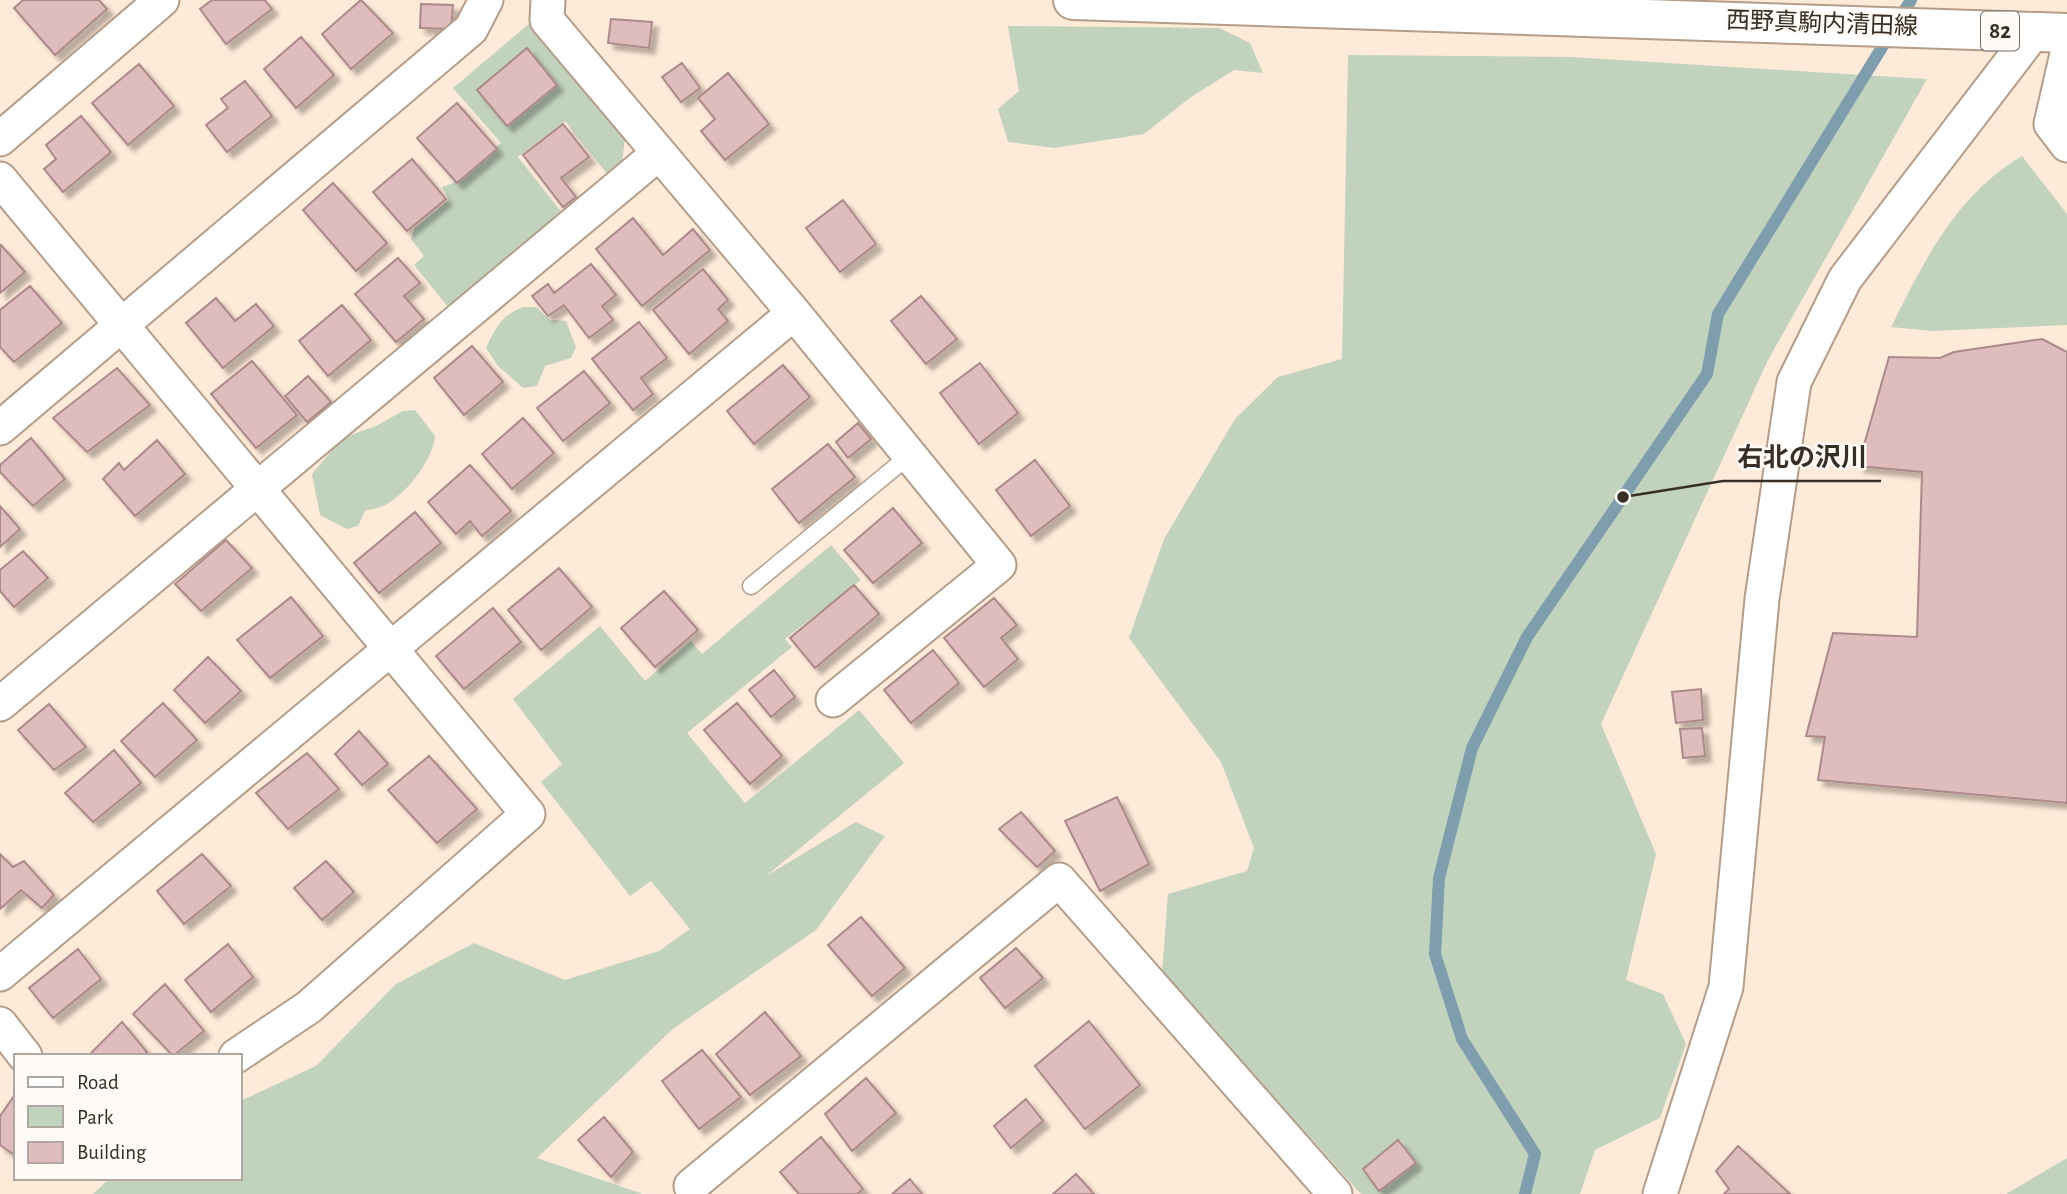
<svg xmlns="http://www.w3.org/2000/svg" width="2067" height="1194" font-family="'Alegreya Sans','Noto Sans JP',sans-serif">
  <defs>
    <filter id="shadow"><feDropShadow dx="6" dy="6" stdDeviation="2" flood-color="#0004"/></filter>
  </defs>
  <rect width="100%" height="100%" fill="#feead8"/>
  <!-- green -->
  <path fill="#c1d3bd" d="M 530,23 L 625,138 L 622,163 L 608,175 L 565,121 L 518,157 L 562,213 L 448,307 L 414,265 L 424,256 L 411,239 L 415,228 L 449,200 L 442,187 L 451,184 L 501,143 L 453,88 Z
    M 1008,26 L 1219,28 L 1250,43 L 1263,73 L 1234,70 L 1191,97 L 1144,134 L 1054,148 L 1008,142 L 998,109 L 1019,91 Z
    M 1348,55 L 1572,57 L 1927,79 L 1768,360 L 1601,724 L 1656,854 L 1626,980 L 1663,994 L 1686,1044 L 1660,1118 L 1595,1150 L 1580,1194 L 1361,1194 L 1162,973 L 1168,894 L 1247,871 L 1254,848 L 1221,762 L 1129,638 L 1164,539 L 1235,419 L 1278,377 L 1342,359 Z
    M 2022,156 L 2067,214 L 2067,325 L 1933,331 L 1891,327 C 1924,261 1956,195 2022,156 Z
    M 524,307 L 536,307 L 550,320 L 566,321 L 576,347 L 571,358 L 545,366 L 537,386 L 523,388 L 498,366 L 486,348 C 496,327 502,314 524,307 Z
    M 415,410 L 435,436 C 433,459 408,492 387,504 C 381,508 372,509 365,511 L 358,526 L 347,529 L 320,515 L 312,474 L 342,438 L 376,426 L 403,411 Z
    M 831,545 L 861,580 L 785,639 L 792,647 L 687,733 L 745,803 L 859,710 L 904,763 L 766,876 L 856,822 L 885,836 L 816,930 L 674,1028 L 537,1158 L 643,1194 L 93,1194 L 110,1178 L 240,1178 L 240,1101 L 316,1066 L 396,984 L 474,943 L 565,980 L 659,951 L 690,929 L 651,881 L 630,896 L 541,782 L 562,764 L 513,699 L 600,626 L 645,681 L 691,641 L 702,654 Z
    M 2067,1158 L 2067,1194 L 2006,1194 Z"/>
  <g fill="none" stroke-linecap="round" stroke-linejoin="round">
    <!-- stream -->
    <path stroke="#7e9ead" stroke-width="12" d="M 1525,1194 L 1535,1154 L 1462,1039 L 1435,954 L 1439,878 L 1472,748 L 1527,637 L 1707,374 L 1718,314 L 1911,0"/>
  </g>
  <!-- building -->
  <path fill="#dfbdbc" stroke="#ab8a89" stroke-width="2" filter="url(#shadow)" d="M 23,0 L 99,0 L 107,9 L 55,55 L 14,8 Z
    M 212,0 L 265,0 L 272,9 L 226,44 L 200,9 Z
    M 361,0 L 393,33 L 351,69 L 322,34 Z
    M 421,4 L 453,5 L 451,29 L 420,28 Z
    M 611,19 L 652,22 L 649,48 L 608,43 Z
    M 301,37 L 334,75 L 296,108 L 264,69 Z
    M 527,48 L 557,85 L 507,126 L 477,90 Z
    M 682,63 L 700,88 L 681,102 L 662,77 Z
    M 139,64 L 174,106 L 128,145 L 92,103 Z
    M 728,73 L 769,124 L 725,160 L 701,131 L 715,119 L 698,98 Z
    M 245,81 L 272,116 L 227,152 L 206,125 L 228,108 L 221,99 Z
    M 457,103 L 497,149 L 457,183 L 417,138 Z
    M 81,116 L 111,152 L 63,192 L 44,169 L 56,159 L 46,145 Z
    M 563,124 L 589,157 L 561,178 L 576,197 L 563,207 L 523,155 Z
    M 412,159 L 446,199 L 407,231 L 373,192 Z
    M 333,183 L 387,243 L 356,271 L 303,210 Z
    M 843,200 L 876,244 L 840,272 L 806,228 Z
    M 633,218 L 663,255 L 693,229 L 710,250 L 642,306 L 596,249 Z
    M 1,245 L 25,272 L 0,293 L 0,246 Z
    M 398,258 L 420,283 L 404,296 L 424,319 L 396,342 L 355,294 Z
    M 591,264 L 616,295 L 602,306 L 613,320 L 589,338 L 564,305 L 548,316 L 532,296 L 548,284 L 554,293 Z
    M 703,269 L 728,300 L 718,309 L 728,321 L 689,354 L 653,310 Z
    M 30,286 L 62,323 L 14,362 L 0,347 L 0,310 Z
    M 921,296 L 957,339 L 926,364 L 891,321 Z
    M 216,298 L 235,321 L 256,304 L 274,326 L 223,368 L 186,323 Z
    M 342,305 L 371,340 L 328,376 L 299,341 Z
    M 639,322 L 667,358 L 641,378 L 653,394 L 633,410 L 592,359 Z
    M 2042,339 L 2067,352 L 2067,803 L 1818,780 L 1825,737 L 1806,736 L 1833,633 L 1917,637 L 1922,472 L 1858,466 L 1889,357 L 1940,358 L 1954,352 Z
    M 472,346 L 503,382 L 464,415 L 434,378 Z
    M 252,361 L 297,415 L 256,448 L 211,394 Z
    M 980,363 L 1018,413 L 979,444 L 940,393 Z
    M 783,365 L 810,397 L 754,444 L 727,411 Z
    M 117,368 L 150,405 L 87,452 L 53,418 Z
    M 584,371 L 610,403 L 563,441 L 537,408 Z
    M 308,376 L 331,402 L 307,422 L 285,396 Z
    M 523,418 L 554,453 L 512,489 L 482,454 Z
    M 858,423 L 871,439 L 848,458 L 836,442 Z
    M 31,438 L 65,479 L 33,506 L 0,472 L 0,465 Z
    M 157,440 L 185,474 L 135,516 L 103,479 L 119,463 L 124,470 Z
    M 828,444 L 855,477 L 799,523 L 772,489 Z
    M 1035,460 L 1070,506 L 1031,536 L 996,490 Z
    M 470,465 L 511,511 L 482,536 L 470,521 L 456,534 L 428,502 Z
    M 0,506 L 20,529 L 0,547 Z
    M 893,508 L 922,543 L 873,583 L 844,550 Z
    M 415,512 L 441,543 L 379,593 L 354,563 Z
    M 226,540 L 252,568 L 201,611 L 175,584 Z
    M 23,551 L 48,578 L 14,607 L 0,591 L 0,570 Z
    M 559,568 L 592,607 L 541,650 L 508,610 Z
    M 854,585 L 879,614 L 815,668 L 790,638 Z
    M 664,591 L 698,630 L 655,667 L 621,628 Z
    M 291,597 L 323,636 L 270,678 L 237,640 Z
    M 994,598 L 1017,625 L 1001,638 L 1018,659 L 984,687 L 944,638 Z
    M 493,608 L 521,642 L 464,689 L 436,656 Z
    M 933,650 L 959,683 L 911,723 L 884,690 Z
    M 208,657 L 241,691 L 205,723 L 174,690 Z
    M 774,670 L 795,697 L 771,717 L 749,690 Z
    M 1701,689 L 1703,720 L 1676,723 L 1672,692 Z
    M 163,703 L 197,740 L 155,777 L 121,741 Z
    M 737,703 L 782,756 L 750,784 L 704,730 Z
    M 49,704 L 86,747 L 54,770 L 18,730 Z
    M 1702,728 L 1705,756 L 1683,758 L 1680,729 Z
    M 359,731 L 388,764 L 362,785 L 335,754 Z
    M 114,750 L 141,783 L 93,822 L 65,793 Z
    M 307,753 L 339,789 L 288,829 L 256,793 Z
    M 429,756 L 477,809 L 437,843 L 388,790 Z
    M 1117,797 L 1149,864 L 1100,891 L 1065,821 Z
    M 1021,812 L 1055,851 L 1037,867 L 999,829 Z
    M 0,854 L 13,867 L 24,861 L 54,895 L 42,908 L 21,890 L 0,909 Z
    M 202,854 L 231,886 L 184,924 L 157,891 Z
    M 326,861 L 354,892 L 322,920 L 294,888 Z
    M 861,917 L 905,968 L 872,996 L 828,945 Z
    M 228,944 L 253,977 L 211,1012 L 185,980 Z
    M 1016,948 L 1043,978 L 1005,1008 L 980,978 Z
    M 78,949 L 101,979 L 53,1018 L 29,988 Z
    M 165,984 L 204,1031 L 173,1056 L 133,1014 Z
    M 765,1012 L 801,1056 L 750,1095 L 716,1054 Z
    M 1089,1021 L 1140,1085 L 1085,1129 L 1035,1066 Z
    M 122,1022 L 147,1052 L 142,1056 L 88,1056 Z
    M 702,1050 L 741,1097 L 699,1129 L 662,1081 Z
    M 866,1078 L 896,1113 L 852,1151 L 825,1114 Z
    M 16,1093 L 16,1156 L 0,1145 L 0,1116 Z
    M 1026,1099 L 1043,1121 L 1011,1148 L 994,1126 Z
    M 604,1117 L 633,1152 L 611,1177 L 578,1140 Z
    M 821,1137 L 863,1189 L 857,1194 L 799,1194 L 780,1172 Z
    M 1398,1140 L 1416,1163 L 1379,1191 L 1363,1169 Z
    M 1738,1146 L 1790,1194 L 1724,1194 L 1729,1189 L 1716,1171 Z
    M 1076,1174 L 1094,1194 L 1053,1194 Z
    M 910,1179 L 922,1194 L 892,1194 Z"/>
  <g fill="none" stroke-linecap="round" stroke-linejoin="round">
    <!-- lane casing -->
    <g stroke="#b49d89" stroke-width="19">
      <path id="lane" d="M 751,586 L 910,455"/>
    </g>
    <!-- street casing -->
    <g stroke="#b49d89" stroke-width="37">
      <path id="street" d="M 548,0 L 547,20 L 794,313 L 999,565 L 833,700
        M 2067,54 L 2051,124 L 2067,145
        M 0,139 L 162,0
        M 0,179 L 528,814 L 309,1007 L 236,1056
        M 0,428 L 471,29 L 486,0
        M 0,704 L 659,153
        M 0,974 L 794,313
        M 0,1024 L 25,1056
        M 691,1186 L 1059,880 L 1335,1194
        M 1660,1194 L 1726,987 L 1762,599 L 1794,382 L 1845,279 L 2034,32"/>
    </g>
    <!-- primary casing -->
    <g stroke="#b49d89" stroke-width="42">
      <path id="primary" d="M 1073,0 L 2067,33"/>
    </g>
    <!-- lane -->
    <use href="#lane" stroke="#fff" stroke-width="16"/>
    <!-- street -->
    <use href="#street" stroke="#fff" stroke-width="33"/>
    <!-- primary -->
    <use href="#primary" stroke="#fff" stroke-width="38"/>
  </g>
  <g text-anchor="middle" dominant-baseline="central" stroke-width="5" stroke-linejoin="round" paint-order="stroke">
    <!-- shield labels -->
    <rect fill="#fffaf6" stroke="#736b64" stroke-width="2" x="1981" y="11.5" width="38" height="39" rx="5"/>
    <g font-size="23" font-weight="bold" fill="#372e25">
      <text x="2000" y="31">82</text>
    </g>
    <!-- street labels -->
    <g font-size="24" fill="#372e25" stroke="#fffaf6">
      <text transform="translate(1822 24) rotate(2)">西野真駒内清田線</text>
    </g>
  </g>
  <!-- callouts -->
  <path fill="none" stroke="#372e25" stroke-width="2.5" d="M1623 497L1723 481H1881"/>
  <circle fill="#372e25" stroke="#fffaf6" stroke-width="2.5" cx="1623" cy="497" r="7"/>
  <g font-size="26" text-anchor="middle" font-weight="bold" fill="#372e25" stroke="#fffaf6" stroke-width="5" stroke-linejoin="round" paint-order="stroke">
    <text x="1802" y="466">右北の沢川</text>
  </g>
  <!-- legend -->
  <rect x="14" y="1054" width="228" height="126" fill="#fffaf6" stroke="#afa8a2" stroke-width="2"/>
  <rect x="28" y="1077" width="35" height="10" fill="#ffffff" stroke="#afa8a2" stroke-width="2"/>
  <text x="77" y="1089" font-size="21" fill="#372e25">Road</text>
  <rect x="28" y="1106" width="35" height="21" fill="#c1d3bd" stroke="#afa8a2" stroke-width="2"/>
  <text x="77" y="1124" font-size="21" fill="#372e25">Park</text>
  <rect x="28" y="1142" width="35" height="21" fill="#dfbdbc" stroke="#afa8a2" stroke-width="2"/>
  <text x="77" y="1159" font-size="21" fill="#372e25">Building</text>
</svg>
